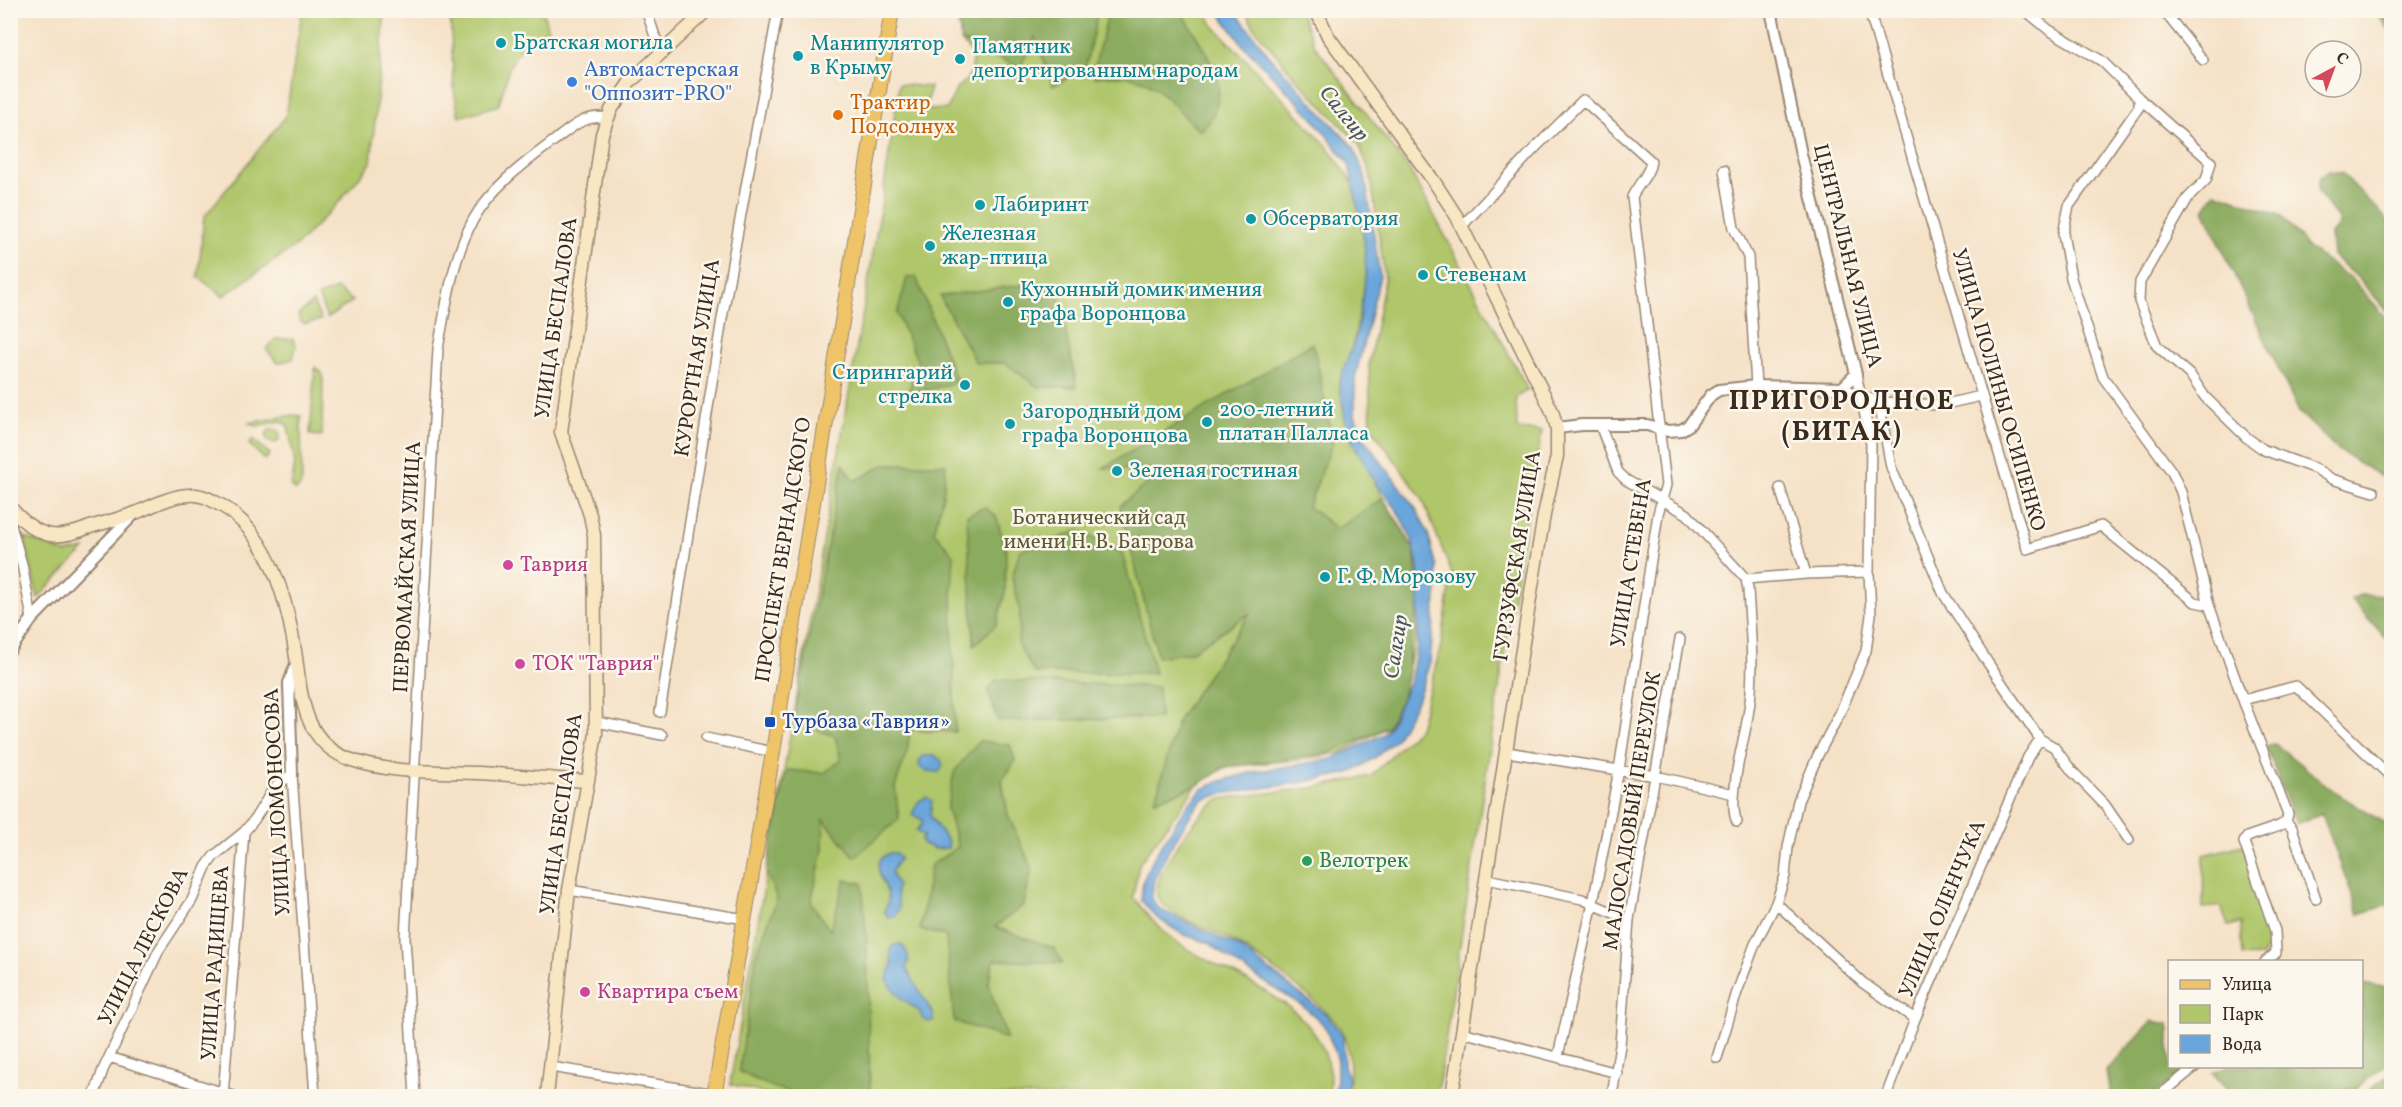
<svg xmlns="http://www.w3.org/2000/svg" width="2402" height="1107" font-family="Vollkorn,serif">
  <rect width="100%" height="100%" fill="#fbf7ec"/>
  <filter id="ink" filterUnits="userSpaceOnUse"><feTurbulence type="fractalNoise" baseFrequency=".0167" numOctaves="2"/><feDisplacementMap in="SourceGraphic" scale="12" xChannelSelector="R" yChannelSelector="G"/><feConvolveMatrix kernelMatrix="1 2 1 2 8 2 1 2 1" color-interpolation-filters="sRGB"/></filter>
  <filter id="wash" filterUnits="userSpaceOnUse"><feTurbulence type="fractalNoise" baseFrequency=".008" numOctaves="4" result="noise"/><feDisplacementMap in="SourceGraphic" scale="24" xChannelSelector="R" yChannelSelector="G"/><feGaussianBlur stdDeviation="1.35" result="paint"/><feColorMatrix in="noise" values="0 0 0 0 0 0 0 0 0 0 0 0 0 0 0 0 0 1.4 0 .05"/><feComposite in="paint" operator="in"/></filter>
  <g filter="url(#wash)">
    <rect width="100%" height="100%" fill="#f5e1c6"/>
    <!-- green -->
    <path fill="#afc66b" stroke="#757844" stroke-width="1.5" d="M 302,11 L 385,11 L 371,163 L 339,202 L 297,245 L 223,296 L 198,277 L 204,217 L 286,116 Z
      M 450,11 L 543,11 L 548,30 L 524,42 L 509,68 L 499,105 L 459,117 L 454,90 Z
      M 948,11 L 1206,11 L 1213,25 L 1328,147 L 1354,185 L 1366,238 L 1367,277 L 1353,343 L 1349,431 L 1383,498 L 1414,549 L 1420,600 L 1417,630 L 1402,698 L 1388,727 L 1340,753 L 1298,760 L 1225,767 L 1196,786 L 1139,864 L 1133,897 C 1145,913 1159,929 1175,941 C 1225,977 1317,998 1329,1069 C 1331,1077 1329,1088 1329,1096 L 772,1096 L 730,1084 L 883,195 L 899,84 L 930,87 L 926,110 L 947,109 L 957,88 L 967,79 L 972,69 L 972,54 L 961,41 L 959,13 Z
      M 1246,11 L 1300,11 L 1315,46 L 1409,169 L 1528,390 L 1516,397 L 1517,429 L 1542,431 L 1510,616 L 1437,1096 L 1346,1096 C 1353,1080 1350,1046 1341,1030 C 1328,1006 1252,952 1227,938 C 1207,927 1167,917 1157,896 C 1154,872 1195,816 1214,803 C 1218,800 1223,799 1227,798 L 1311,788 L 1371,776 L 1419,728 L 1441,646 L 1452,574 L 1422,498 L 1371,427 L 1369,364 L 1385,278 L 1370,172 L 1358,143 L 1295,77 L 1255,29 Z
      M 337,289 L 353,301 L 327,318 L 318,296 Z
      M 313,302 L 321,320 L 305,324 L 301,322 L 298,315 Z
      M 275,339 L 293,339 L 296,345 L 293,359 L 278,363 L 266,349 Z
      M 315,367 L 322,373 L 323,378 L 322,436 L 310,435 Z
      M 293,415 L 301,416 L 302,480 L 300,487 L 296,490 L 291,487 L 295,463 L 288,426 L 281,421 L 257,426 L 249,423 Z
      M266 436a7 7 0 1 1 14 0a7 7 0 1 1-14 0Z
      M 253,439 L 270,454 L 265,460 L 249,444 Z
      M 24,537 L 66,553 L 85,549 L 38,598 Z
      M 2243,845 L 2272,930 L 2272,949 L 2265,950 L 2262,957 L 2242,956 L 2240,923 L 2228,926 L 2221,906 L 2203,908 L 2204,855 Z"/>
    <!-- forest -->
    <path fill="#8bab5f" stroke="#636a3e" stroke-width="1.5" d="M 954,11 L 1098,11 L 1085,69 L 1053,86 L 1035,37 L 1020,68 L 961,41 L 957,11 Z
      M 1108,11 L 1181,11 C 1191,27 1211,59 1217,76 C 1222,94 1216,120 1200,131 C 1192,125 1187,119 1180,111 C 1151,80 1138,72 1095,77 C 1094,54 1105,34 1108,11 Z
      M 2376,11 L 2391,11 L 2391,33 Z
      M 2329,171 L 2342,173 L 2391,224 L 2391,315 L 2358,278 L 2333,256 L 2331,234 L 2339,224 L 2337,217 L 2317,191 L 2319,179 Z
      M 2215,192 L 2282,216 L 2308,248 L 2354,281 L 2391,323 L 2391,483 L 2338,450 L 2299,412 L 2204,210 Z
      M 916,277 L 957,382 L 907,396 L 918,362 L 897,314 L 907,278 Z
      M 1036,283 L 1057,290 L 1077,387 L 1038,387 L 1005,363 L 976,363 L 940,296 Z
      M 1313,343 L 1333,442 L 1308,507 L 1337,529 L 1383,498 L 1414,549 L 1420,600 L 1409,647 L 1409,668 L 1402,698 L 1388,727 L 1329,753 L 1225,767 L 1196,786 L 1155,800 L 1178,720 L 1250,613 L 1191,652 L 1158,657 L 1120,506 L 1163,471 L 1103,468 Z
      M 843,464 L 855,481 L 886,464 L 946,464 L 943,495 L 934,532 L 954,555 L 952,591 L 955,732 L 910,730 L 907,752 L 895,787 L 899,819 L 855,857 L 824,820 L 823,850 L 811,902 L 830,931 L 845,880 L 862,883 L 867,945 L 870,1090 C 857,1097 848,1096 834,1096 C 794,1096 773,1090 739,1071 L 757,952 L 777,899 L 766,871 L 787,770 L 824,773 L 841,760 L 835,736 L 793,722 Z
      M 985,507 L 996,516 L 1006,549 L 1005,593 L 996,625 L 974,645 L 967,515 Z
      M 1079,531 L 1122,553 L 1155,673 L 1035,673 L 1018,645 L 1020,610 L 1012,578 L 1020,550 Z
      M 2360,595 L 2391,596 L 2391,644 L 2351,599 Z
      M 996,680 L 1158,687 L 1160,718 L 998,721 L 988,691 Z
      M 979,741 L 1010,745 L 1015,761 L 1002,781 L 1008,815 L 1032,868 L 1024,905 L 995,927 L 1054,948 L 1063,963 L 994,960 L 988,984 L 1007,1039 L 954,1021 L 946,936 L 920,930 L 931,865 L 958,847 L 947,808 L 954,772 Z
      M 2275,744 L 2339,795 L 2391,827 L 2391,904 L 2359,914 L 2322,814 L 2296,824 L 2266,747 Z
      M 2362,984 L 2391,988 L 2391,1061 L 2355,1089 L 2323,1092 L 2325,1096 L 2252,1096 L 2251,1094 L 2233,1096 L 2212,1072 L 2228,1066 L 2362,1066 Z
      M 2152,1021 L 2169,1024 L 2170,1066 L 2187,1067 L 2152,1096 L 2110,1096 L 2106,1071 Z
      M 2391,1074 L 2391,1096 L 2368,1096 L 2366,1093 Z"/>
    <!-- water -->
    <path fill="#6aa6db" stroke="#52687c" stroke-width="1.5" d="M 1218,11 L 1235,11 L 1270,57 L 1354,148 L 1365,176 L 1380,276 L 1355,378 L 1355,415 L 1363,437 L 1416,509 L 1428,533 L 1437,568 L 1437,587 L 1430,662 L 1417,701 L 1396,739 L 1376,757 L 1350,773 L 1298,783 L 1221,794 L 1203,800 L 1193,811 L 1167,853 L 1154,880 L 1152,897 L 1155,904 L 1161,910 L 1239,947 L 1327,1015 L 1343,1036 L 1344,1066 L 1349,1079 L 1343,1096 L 1333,1096 L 1337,1080 L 1337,1057 L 1325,1027 L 1320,1021 L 1303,1006 L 1239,966 L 1209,943 L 1182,934 L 1157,918 L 1141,900 L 1143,881 L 1154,857 L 1184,810 L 1201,790 L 1217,782 L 1253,772 L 1332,759 L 1384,734 L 1390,726 L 1411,678 L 1417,646 L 1419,605 L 1418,566 L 1412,539 L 1395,507 L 1377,485 L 1347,432 L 1339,382 L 1357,333 L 1366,273 L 1364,239 L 1349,164 L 1313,118 L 1241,43 Z
      M 922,756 L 935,756 L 941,760 L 943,766 L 939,772 L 926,771 L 920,767 L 919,762 Z
      M 926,797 L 932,801 L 930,816 L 948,842 L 948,848 L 935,849 L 923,844 L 921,840 L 924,836 L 916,831 L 923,823 L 922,820 L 912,814 L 918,802 Z
      M 890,853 L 896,853 L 900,858 L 891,872 L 897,885 C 893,897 905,906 894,917 L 888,917 L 884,911 C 886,907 889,902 888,897 C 888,884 865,863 890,853 Z
      M 901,944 C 908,951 911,959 906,968 L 933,1014 L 933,1021 L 928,1022 L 922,1018 L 920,1012 L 900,997 L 891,987 L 887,979 C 888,975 891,969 892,964 C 892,956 888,953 893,945 Z"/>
  </g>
  <g filter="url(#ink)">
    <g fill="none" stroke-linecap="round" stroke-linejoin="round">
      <!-- minor casing -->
      <g stroke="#988672" stroke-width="12">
        <path id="minor" d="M 646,10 L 656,39 L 664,49
          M 1869,10 L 2027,549 L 2101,526 L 2195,602 L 2209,605 L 2243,700 L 2288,814 L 2286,822 L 2292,828 L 2316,899
          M 2025,10 L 2049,30 L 2102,61 L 2139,98 L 2211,162 L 2206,180 L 2188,198 L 2140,282 L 2139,301 L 2157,346 L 2191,376 L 2205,397 L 2246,437 L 2264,450 L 2316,469 L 2332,479 L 2374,492
          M 2163,10 L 2203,60
          M 2139,98 L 2139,107 L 2069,206 L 2063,234 L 2071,278 L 2103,377 L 2172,472 L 2181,492 L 2209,605
          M 1724,170 L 1734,228 L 1748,257 L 1756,386
          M 1462,226 L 1535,148 L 1583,100 L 1651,161 C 1650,174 1637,185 1632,197 L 1666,485 L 1658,514 L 1619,770 L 1593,903 L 1558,1056
          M 1842,388 L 1879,402 L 1941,405 L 1981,396
          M 1864,410 L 1879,402 L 1891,467 L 1943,593 L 1988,663 L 2040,739 L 2054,747 L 2072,771 L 2105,805 L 2129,840
          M 1600,425 L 1618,472 L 1626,480 L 1687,514 L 1746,579 L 1748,589 C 1750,628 1755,670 1749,709 C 1746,732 1739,754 1736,777 C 1735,791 1731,809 1737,822
          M 1780,488 L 1806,574 L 1869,572
          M 10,522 L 22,564 L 32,619
          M 1746,579 L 1806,574
          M 2243,700 L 2296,686 L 2392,778
          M 660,712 L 722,319 L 778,10
          M 597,722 L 662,735
          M 706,738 L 773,752
          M 1507,752 L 1656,776 L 1734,794
          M 292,774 L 315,1096
          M 1487,879 L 1582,899 L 1629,920
          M 569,890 L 745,919
          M 1776,903 L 1863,983 L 1915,1019
          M 2265,962 L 2276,953 L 2275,931 L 2244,842 L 2247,837 L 2279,826 L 2286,822
          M 1462,1032 L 1617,1073
          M 109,1057 L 234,1096
          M 1717,1058 L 1737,992 L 1755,944 L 1776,903 L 1785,876 L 1788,847 L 1798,801 L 1818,755 L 1840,713 L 1866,651 L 1871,615 L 1869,572 L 1871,444 L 1856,374
          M 551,1067 L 715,1094
          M 94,1096 L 103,1070 L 159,950 L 192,900 L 206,867 L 214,856 L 244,832 L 254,820 L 274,788 L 292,774
          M 223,1096 L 244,832
          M 415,1096 L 405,938 L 438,349 C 446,306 452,260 473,220 C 490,189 523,164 551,143 C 569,130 584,113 608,118
          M 1612,1096 L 1620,1045 L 1629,920 L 1680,639
          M 1886,1096 L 1915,1019 L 2028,757 L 2040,739
          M 2159,1096 L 2196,1066"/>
      </g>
      <!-- tertiary casing -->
      <g stroke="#988672" stroke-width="14">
        <path id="tertiary" d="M 1557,428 L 1582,425 L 1647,425 L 1668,431 L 1681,430 L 1689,425 L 1711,395 L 1719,390 L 1756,386 L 1842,388 L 1856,374 L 1801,154 L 1771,10
          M 10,650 L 32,619 L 135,513
          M 292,774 L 289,683 L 296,664"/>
      </g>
      <!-- secondary casing -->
      <g stroke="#988672" stroke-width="15">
        <path id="secondary" d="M 1316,10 L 1328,36 L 1435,183 L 1457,217 L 1552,411 L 1557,428 L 1557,456 L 1544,515 L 1531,592 L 1452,1096
          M 10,507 C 21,519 35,533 51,535 C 64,537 78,532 90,527 C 106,522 122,518 138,512 C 154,505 171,496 189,495 C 197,494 208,498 215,502 C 264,526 284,589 293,639 C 302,684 297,739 349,759 C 389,774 437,771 479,773 C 515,775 552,779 588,781
          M 547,1096 L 569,890 L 596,734 L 594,535 L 590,515 L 561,432 L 602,134 L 611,110 L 630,82 L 707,10"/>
      </g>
      <!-- primary casing -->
      <g stroke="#988672" stroke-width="16">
        <path id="primary" d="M 714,1096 L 773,752 L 892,10"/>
      </g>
      <!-- minor -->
      <use href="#minor" stroke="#fff" stroke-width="9"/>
      <!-- tertiary -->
      <use href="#tertiary" stroke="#fff" stroke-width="10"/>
      <!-- secondary -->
      <use href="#secondary" stroke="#f9e7c3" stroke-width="12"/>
      <!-- primary -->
      <use href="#primary" stroke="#efc469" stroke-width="14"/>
    </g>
  </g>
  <!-- markers -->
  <g fill="#0f9aa8" stroke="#fbf7ec" stroke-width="2">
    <circle cx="501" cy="43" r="6"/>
    <circle cx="798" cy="56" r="6"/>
    <circle cx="960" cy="59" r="6"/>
    <circle cx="980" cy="205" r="6"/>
    <circle cx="1251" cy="219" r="6"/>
    <circle cx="930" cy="246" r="6"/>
    <circle cx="1423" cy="275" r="6"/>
    <circle cx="1008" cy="302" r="6"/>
    <circle cx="965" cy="385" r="6"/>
    <circle cx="1207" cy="422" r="6"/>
    <circle cx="1010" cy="424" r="6"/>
    <circle cx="1117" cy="471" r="6"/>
    <circle cx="1325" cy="577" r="6"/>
  </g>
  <circle fill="#3f7fe0" stroke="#fbf7ec" stroke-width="2" cx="572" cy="82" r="6"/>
  <circle fill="#e8710a" stroke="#fbf7ec" stroke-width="2" cx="838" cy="115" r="6"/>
  <g fill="#d1479c" stroke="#fbf7ec" stroke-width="2">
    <circle cx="508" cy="565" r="6"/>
    <circle cx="520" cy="664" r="6"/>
    <circle cx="585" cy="992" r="6"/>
  </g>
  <rect fill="#1a4fb4" stroke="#fbf7ec" stroke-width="2" x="764" y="716" width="12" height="12" rx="3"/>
  <circle fill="#2e9e5b" stroke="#fbf7ec" stroke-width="2" cx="1307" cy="861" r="6"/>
  <g text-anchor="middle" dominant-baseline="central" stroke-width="5" stroke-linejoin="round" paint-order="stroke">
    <!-- culture labels -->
    <g font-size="21" fill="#0d838f" stroke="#fbf7ec" text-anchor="start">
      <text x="513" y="43">Братская могила</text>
      <text x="810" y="44">Манипулятор<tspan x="810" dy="24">в Крыму</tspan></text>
      <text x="972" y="47">Памятник<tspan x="972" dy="24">депортированным народам</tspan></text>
      <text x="992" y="205">Лабиринт</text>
      <text x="1263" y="219">Обсерватория</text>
      <text x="942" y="234">Железная<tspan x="942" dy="24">жар-птица</tspan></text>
      <text x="1435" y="275">Стевенам</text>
      <text x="1020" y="290">Кухонный домик имения<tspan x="1020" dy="24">графа Воронцова</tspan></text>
      <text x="953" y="373" text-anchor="end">Сирингарий<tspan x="953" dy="24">стрелка</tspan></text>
      <text x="1219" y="410">200-летний<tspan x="1219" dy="24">платан Палласа</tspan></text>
      <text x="1022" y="412">Загородный дом<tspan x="1022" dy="24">графа Воронцова</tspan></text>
      <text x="1129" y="471">Зеленая гостиная</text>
      <text x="1337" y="577">Г. Ф. Морозову</text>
    </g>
    <!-- shop labels -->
    <g font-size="21" fill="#366cbe" stroke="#fbf7ec" text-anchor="start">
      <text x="584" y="70">Автомастерская<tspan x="584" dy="24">"Оппозит-PRO"</tspan></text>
    </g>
    <!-- food labels -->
    <g font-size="21" fill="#c56008" stroke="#fbf7ec" text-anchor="start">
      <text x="850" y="103">Трактир<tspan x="850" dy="24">Подсолнух</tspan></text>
    </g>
    <!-- street labels -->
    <g font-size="21" fill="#3b2a1e" stroke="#fbf7ec">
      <text transform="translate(1847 256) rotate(76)">ЦЕНТРАЛЬНАЯ УЛИЦА</text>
      <text transform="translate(557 318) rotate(-82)">УЛИЦА БЕСПАЛОВА</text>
      <text transform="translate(698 358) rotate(-81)">КУРОРТНАЯ УЛИЦА</text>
      <text transform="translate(1998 390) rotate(74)">УЛИЦА ПОЛИНЫ ОСИПЕНКО</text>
      <text transform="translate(784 550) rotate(-81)">ПРОСПЕКТ ВЕРНАДСКОГО</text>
      <text transform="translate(1518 556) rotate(-81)">ГУРЗУФСКАЯ УЛИЦА</text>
      <text transform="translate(1632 563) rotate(-81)">УЛИЦА СТЕВЕНА</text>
      <text transform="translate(408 567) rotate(-87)">ПЕРВОМАЙСКАЯ УЛИЦА</text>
      <text transform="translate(278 802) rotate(-93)">УЛИЦА ЛОМОНОСОВА</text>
      <text transform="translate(1633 811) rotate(-81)">МАЛОСАДОВЫЙ ПЕРЕУЛОК</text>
      <text transform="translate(562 814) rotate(-82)">УЛИЦА БЕСПАЛОВА</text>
      <text transform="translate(1943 909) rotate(-67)">УЛИЦА ОЛЕНЧУКА</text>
      <text transform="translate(144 947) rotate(-63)">УЛИЦА ЛЕСКОВА</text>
      <text transform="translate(216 963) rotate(-86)">УЛИЦА РАДИЩЕВА</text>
    </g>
    <!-- park labels -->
    <g font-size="21" fill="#5e5935" stroke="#fbf7ec">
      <text x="1099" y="518">Ботанический сад<tspan x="1099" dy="24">имени Н. В. Багрова</tspan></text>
    </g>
    <!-- hotel labels -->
    <g font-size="21" fill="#b23c85" stroke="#fbf7ec" text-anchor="start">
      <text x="520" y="565">Таврия</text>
      <text x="532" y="664">ТОК "Таврия"</text>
      <text x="597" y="992">Квартира съем</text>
    </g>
    <!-- transit labels -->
    <g font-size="21" fill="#164399" stroke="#fbf7ec" text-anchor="start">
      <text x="782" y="722">Турбаза «Таврия»</text>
    </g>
    <!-- leisure labels -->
    <g font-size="21" fill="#27864d" stroke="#fbf7ec" text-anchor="start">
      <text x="1319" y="861">Велотрек</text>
    </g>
    <!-- water labels -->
    <g font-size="22" font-style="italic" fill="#4b5560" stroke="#fbf7ec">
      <text transform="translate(1343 114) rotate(51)">Салгир</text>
      <text transform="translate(1397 647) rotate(-81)">Салгир</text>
    </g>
    <!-- district labels -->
    <g font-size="27" font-weight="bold" letter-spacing="1.5" fill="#3b2a1e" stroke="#fbf7ec">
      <text x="1842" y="402">ПРИГОРОДНОЕ<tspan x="1842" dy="31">(БИТАК)</tspan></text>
    </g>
  </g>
  <!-- margin -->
  <rect width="2402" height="1107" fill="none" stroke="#fbf7ec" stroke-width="36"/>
  <!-- legend -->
  <rect x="2168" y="960" width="195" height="108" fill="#fbf7ec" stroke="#aea59a" stroke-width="1.5"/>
  <rect x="2180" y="980" width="30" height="9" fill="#efc469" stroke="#aea59a" stroke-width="1.5"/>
  <text x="2222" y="990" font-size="18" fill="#3b2a1e">Улица</text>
  <rect x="2180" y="1005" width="30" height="18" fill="#afc66b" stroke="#aea59a" stroke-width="1.5"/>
  <text x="2222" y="1020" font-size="18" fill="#3b2a1e">Парк</text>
  <rect x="2180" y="1035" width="30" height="18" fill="#6aa6db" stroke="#aea59a" stroke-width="1.5"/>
  <text x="2222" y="1050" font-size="18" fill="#3b2a1e">Вода</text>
  <!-- north arrow -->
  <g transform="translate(2333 69) rotate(41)"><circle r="28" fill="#fbf7ec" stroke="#aea59a" stroke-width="1.5"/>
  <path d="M0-4.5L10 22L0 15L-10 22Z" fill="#d1495b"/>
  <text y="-9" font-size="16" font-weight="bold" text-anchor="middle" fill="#3b2a1e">С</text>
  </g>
</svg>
